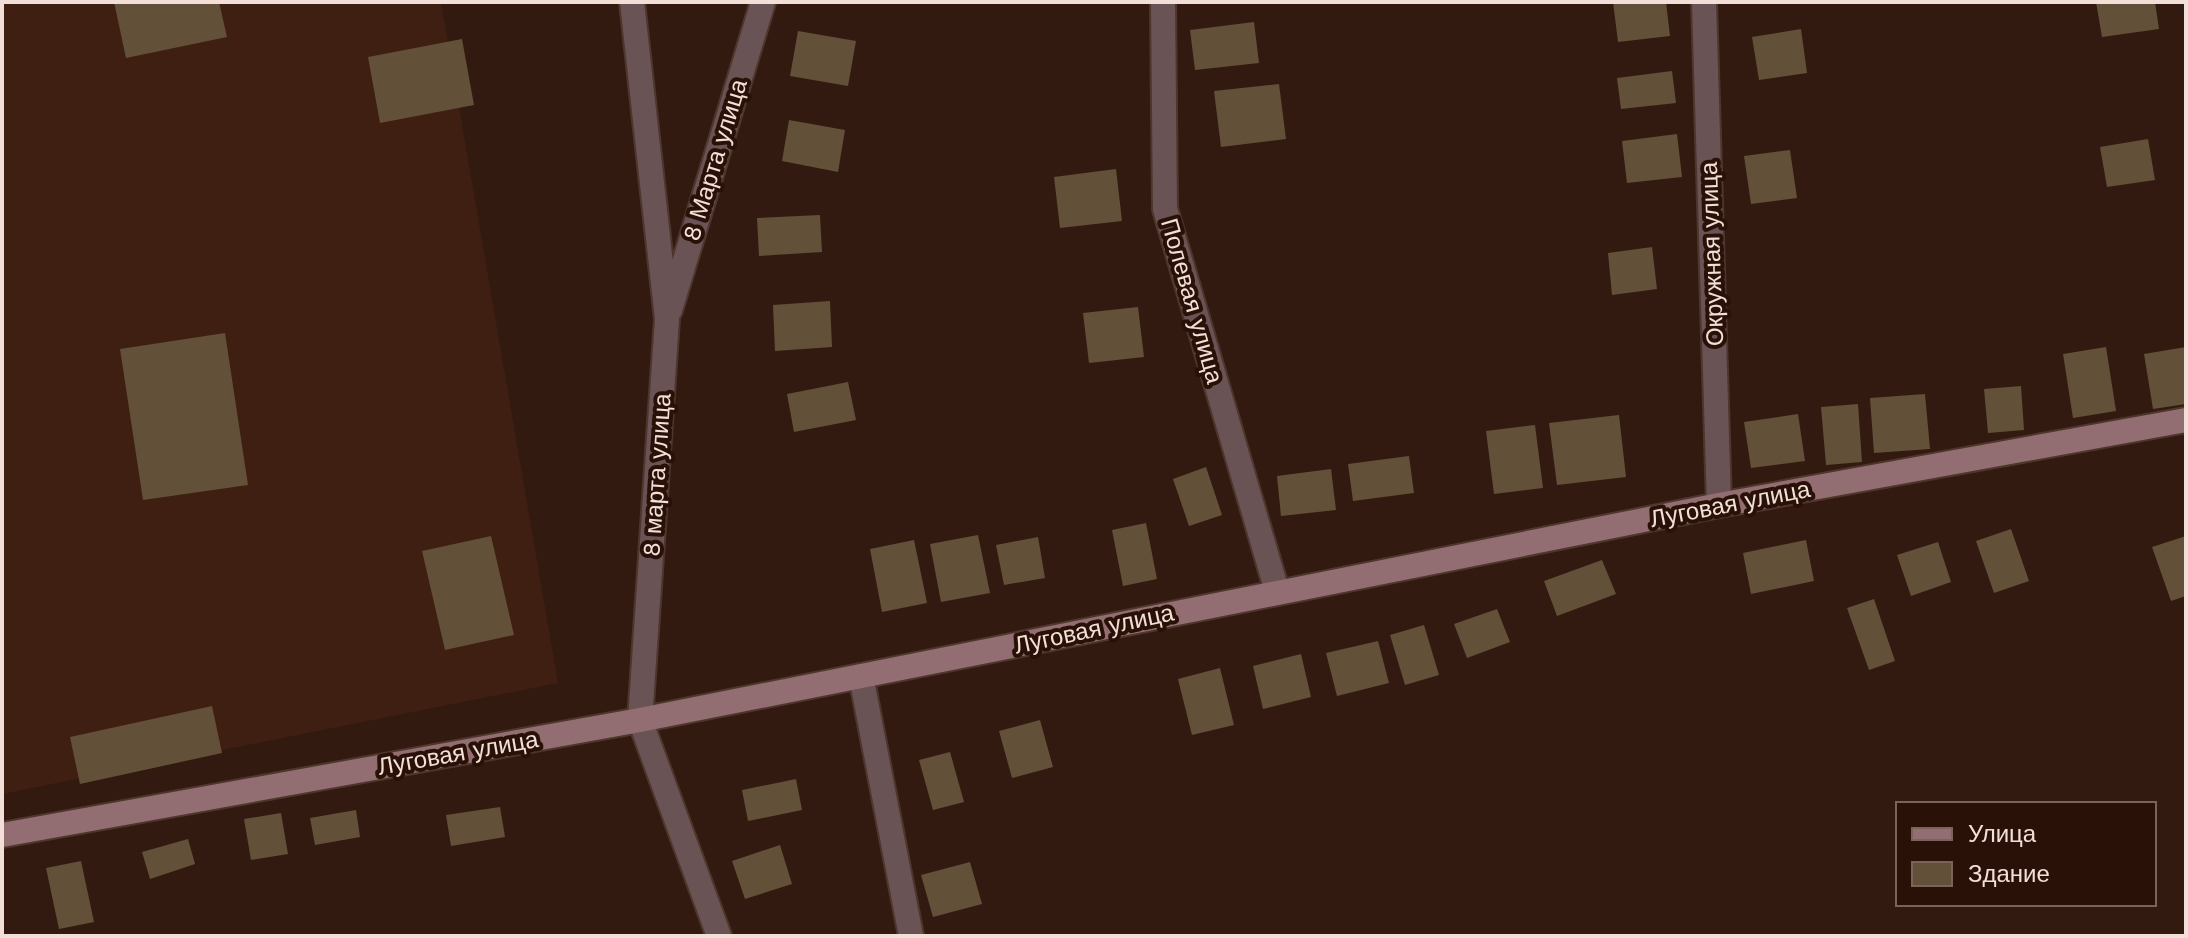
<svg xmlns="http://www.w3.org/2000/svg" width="2188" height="938" font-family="'Work Sans',sans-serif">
  <rect width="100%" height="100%" fill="#331a10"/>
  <!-- built -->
  <path fill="#3e1f12" d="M 2,2 L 441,2 L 558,683 L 2,794 Z"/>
  <!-- building -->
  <path fill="#635039" d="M 114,2 L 219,2 L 227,37 L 126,58 Z
    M 1613,2 L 1666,2 L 1670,36 L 1618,42 Z
    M 2096,2 L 2155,2 L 2159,29 L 2102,37 Z
    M 1254,22 L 1259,63 L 1195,70 L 1190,30 Z
    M 1801,29 L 1807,73 L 1759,80 L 1752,37 Z
    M 798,31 L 856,41 L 848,86 L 790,76 Z
    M 462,39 L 474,105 L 380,123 L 368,57 Z
    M 1672,71 L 1676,103 L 1621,109 L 1617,78 Z
    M 1279,84 L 1286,139 L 1221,147 L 1214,91 Z
    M 789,120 L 845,130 L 838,172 L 782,161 Z
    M 1677,134 L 1682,177 L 1627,183 L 1622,141 Z
    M 2148,139 L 2155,180 L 2107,187 L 2100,147 Z
    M 1790,150 L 1797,198 L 1751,204 L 1744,156 Z
    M 1116,169 L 1122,221 L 1060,228 L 1054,177 Z
    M 820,215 L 822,252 L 759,256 L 757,218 Z
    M 1652,247 L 1657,289 L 1612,295 L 1608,253 Z
    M 830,301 L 832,347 L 775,351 L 773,305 Z
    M 1138,307 L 1144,357 L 1089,363 L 1083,313 Z
    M 225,333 L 248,485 L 143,500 L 120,349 Z
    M 2106,347 L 2116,411 L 2073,418 L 2063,354 Z
    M 2186,347 L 2186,404 L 2153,409 L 2144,354 Z
    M 848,382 L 856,420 L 794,432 L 787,394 Z
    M 2021,386 L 2024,430 L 1988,433 L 1984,389 Z
    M 1925,394 L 1930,449 L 1874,453 L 1870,398 Z
    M 1858,404 L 1862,462 L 1826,465 L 1821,407 Z
    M 1798,414 L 1805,461 L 1751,468 L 1744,422 Z
    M 1619,415 L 1626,477 L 1557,485 L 1549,423 Z
    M 1535,425 L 1543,488 L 1494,494 L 1486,431 Z
    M 1409,456 L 1414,493 L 1353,501 L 1348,464 Z
    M 1206,467 L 1222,515 L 1189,526 L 1173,479 Z
    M 1331,469 L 1336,510 L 1281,516 L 1277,476 Z
    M 1146,523 L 1157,579 L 1123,586 L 1112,530 Z
    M 2011,529 L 2029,581 L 1994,593 L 1976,541 Z
    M 978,535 L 990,593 L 941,602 L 930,544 Z
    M 491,536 L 514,635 L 445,650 L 422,551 Z
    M 2186,536 L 2186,596 L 2171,601 L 2152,547 Z
    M 1038,537 L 1045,578 L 1004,585 L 996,545 Z
    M 914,540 L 927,603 L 882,612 L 870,549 Z
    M 1806,540 L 1814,581 L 1751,594 L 1743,553 Z
    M 1938,542 L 1951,582 L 1911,596 L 1897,555 Z
    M 1602,560 L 1616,594 L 1557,616 L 1544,581 Z
    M 1874,599 L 1895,661 L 1869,670 L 1847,608 Z
    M 1497,609 L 1510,642 L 1467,658 L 1454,624 Z
    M 1424,625 L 1439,675 L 1405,685 L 1390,635 Z
    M 1378,641 L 1389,683 L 1337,696 L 1326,653 Z
    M 1301,654 L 1311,697 L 1263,709 L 1253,666 Z
    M 1220,668 L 1234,725 L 1192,735 L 1178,679 Z
    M 212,706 L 222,753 L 80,784 L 70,737 Z
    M 1040,720 L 1053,767 L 1012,778 L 999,731 Z
    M 950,752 L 964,802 L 933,810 L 919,760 Z
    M 796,779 L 802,810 L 748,821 L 742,790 Z
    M 500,807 L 505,837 L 451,846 L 446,815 Z
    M 356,810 L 360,837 L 315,845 L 310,818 Z
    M 281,813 L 288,854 L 251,860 L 244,819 Z
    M 188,839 L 195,864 L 150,879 L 142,852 Z
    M 780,845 L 792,884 L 745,899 L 732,861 Z
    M 81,861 L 94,922 L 59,929 L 46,868 Z
    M 970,862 L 982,904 L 933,917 L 921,875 Z"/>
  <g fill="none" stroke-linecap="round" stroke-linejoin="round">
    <!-- street casing -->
    <g stroke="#4e362c" stroke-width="28">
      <path id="street" d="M 632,2 L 667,319 L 640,720 L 719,936
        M 1163,2 L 1165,209 L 1277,591
        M 1704,2 L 1719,505
        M 670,310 L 763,2
        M 861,676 L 911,936"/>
    </g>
    <!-- secondary casing -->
    <g stroke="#4e362c" stroke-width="28">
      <path id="secondary" d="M 2,835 L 640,720 L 1719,505 L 2186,420"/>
    </g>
    <!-- street -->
    <use href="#street" stroke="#6a5355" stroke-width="24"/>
    <!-- secondary -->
    <use href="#secondary" stroke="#926e72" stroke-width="24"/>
  </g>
  <g text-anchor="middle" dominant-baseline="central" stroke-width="8" stroke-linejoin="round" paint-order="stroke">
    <!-- street labels -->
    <g font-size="24" fill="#f1dfd8" stroke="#291107">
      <text transform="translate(715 160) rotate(-73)">8 Марта улица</text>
      <text transform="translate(1712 254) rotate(-92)">Окружная улица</text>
      <text transform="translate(1192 301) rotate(74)">Полевая улица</text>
      <text transform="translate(657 475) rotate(-86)">8 марта улица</text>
      <text transform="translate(1730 504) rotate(-11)">Луговая улица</text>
      <text transform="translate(1094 629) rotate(-12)">Луговая улица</text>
      <text transform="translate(458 753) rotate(-10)">Луговая улица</text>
    </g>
  </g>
  <!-- border -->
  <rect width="2188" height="938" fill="none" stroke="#f1dfd8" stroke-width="8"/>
  <!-- legend -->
  <rect x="1896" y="802" width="260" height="104" fill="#291107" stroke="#79635b" stroke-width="2"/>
  <rect x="1912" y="828" width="40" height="12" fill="#926e72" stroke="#79635b" stroke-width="2"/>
  <text x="1968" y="842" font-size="24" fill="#f1dfd8">Улица</text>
  <rect x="1912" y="862" width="40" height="24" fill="#635039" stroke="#79635b" stroke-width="2"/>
  <text x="1968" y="882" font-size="24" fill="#f1dfd8">Здание</text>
</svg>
